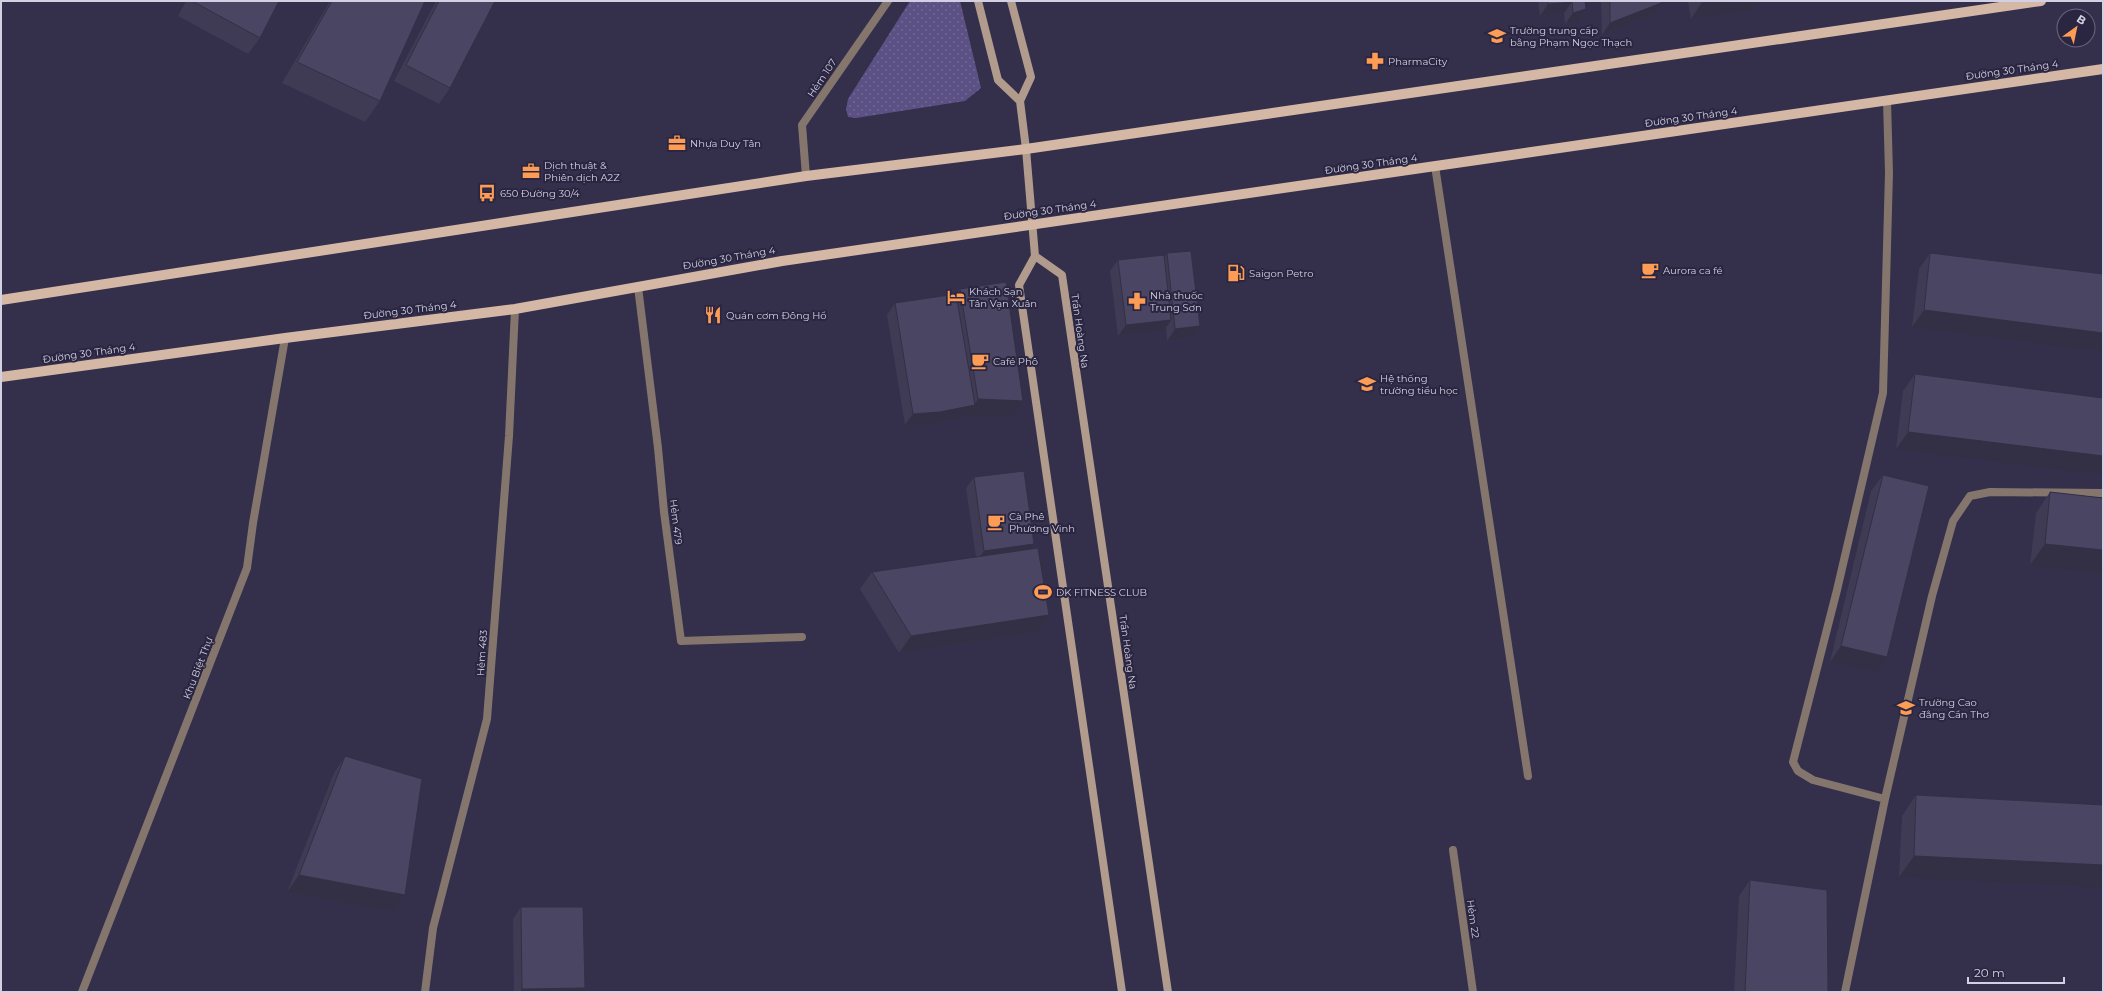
<svg xmlns="http://www.w3.org/2000/svg" width="2104" height="993" font-family="Montserrat,sans-serif">
  <defs>
    <pattern id="grass-dots" width="8" height="8" patternUnits="userSpaceOnUse"><rect width="8" height="8" fill="#5b5184"/><path d="M2 2h.1M6 6h.1" fill="none" stroke="#726995" stroke-width="1.8" stroke-linecap="round"/></pattern>
  </defs>
  <rect width="100%" height="100%" fill="#342f4b"/>
  <!-- grass -->
  <path fill="url(#grass-dots)" d="M 910,1 L 960,1 L 981,88 L 965,101 L 856,118 L 848,117 L 846,109 L 848,99 Z"/>
  <g fill="none" stroke-linecap="round" stroke-linejoin="round">
    <!-- lane -->
    <path stroke="#84766d" stroke-width="8" d="M 1435,166 L 1528,776
      M 638,287 L 658,448 L 664,512 L 681,641 L 802,637
      M 1885,799 L 1813,780 L 1798,771 L 1793,762 L 1837,590 L 1883,393 L 1889,173 L 1887,101
      M 1845,992 L 1885,799 L 1932,596 L 1953,521 L 1970,496 L 1990,492 L 2103,493"/>
    <!-- street -->
    <path stroke="#84766d" stroke-width="8" d="M 806,176 L 802,125 L 888,1
      M 1453,850 L 1473,992
      M 82,992 L 247,568 L 253,523 L 285,338
      M 425,992 L 433,928 L 487,719 L 509,436 L 515,309"/>
    <!-- secondary -->
    <path stroke="#b19b8c" stroke-width="8" d="M 978,1 L 998,80 L 1020,101
      M 1011,1 L 1031,77 L 1020,101 L 1026,149 L 1035,256 L 1019,285 L 1122,992
      M 1035,256 L 1062,275 L 1168,992"/>
    <!-- primary -->
    <path stroke="#d4b7a5" stroke-width="10" d="M 1,300 L 806,176 L 1026,149 L 2041,1
      M 1,377 L 285,338 L 515,309 L 782,261 L 2103,69"/>
  </g>
  <!-- wall -->
  <path fill="#3f3b54" d="M 186,1 L 279,1 L 260,38 L 248,54 L 178,16 Z
    M 330,1 L 425,1 L 380,101 L 365,122 L 282,83 Z
    M 436,1 L 495,1 L 450,88 L 439,104 L 394,81 Z
    M 1538,1 L 1585,1 L 1586,9 L 1578,21 L 1565,24 L 1564,13 L 1540,16 Z
    M 1601,1 L 1661,1 L 1653,14 L 1602,35 Z
    M 1688,1 L 1757,1 L 1751,11 L 1691,19 Z
    M 1167,253 L 1200,326 L 1192,337 L 1167,341 L 1166,328 L 1163,332 L 1118,336 L 1110,271 L 1118,260 L 1165,257 Z
    M 1930,253 L 2103,274 L 1912,327 L 1919,269 Z
    M 960,289 L 1023,401 L 1012,417 L 967,416 L 932,424 L 905,425 L 887,315 L 895,303 L 956,294 Z
    M 1915,374 L 2103,398 L 1896,449 L 1903,391 Z
    M 1883,475 L 1876,673 L 1830,662 L 1871,491 Z
    M 974,477 L 1030,549 L 1049,615 L 1038,632 L 899,653 L 860,589 L 872,572 L 976,557 L 966,488 Z
    M 2050,492 L 2103,498 L 2030,565 L 2036,513 Z
    M 345,756 L 405,895 L 394,912 L 287,892 L 334,773 Z
    M 1916,795 L 2103,805 L 1899,877 L 1902,816 Z
    M 1750,880 L 1828,992 L 1734,992 L 1739,896 Z
    M 521,907 L 582,992 L 514,992 L 513,919 Z"/>
  <!-- shaded-wall -->
  <path fill="#333045" d="M 1712,1 L 1757,1 L 1751,11 L 1691,19 L 1702,2 Z
    M 1572,2 L 1564,13 L 1540,16 L 1548,4 Z
    M 1661,3 L 1653,14 L 1602,35 L 1610,23 Z
    M 1586,9 L 1578,21 L 1565,24 L 1573,13 Z
    M 1924,310 L 2103,333 L 2103,351 L 1912,327 Z
    M 1171,320 L 1163,332 L 1118,336 L 1126,325 Z
    M 1200,326 L 1192,337 L 1167,341 L 1175,329 Z
    M 978,399 L 1023,401 L 1012,417 L 967,416 Z
    M 975,405 L 967,416 L 932,424 L 905,425 L 913,414 Z
    M 1908,432 L 2103,456 L 2103,474 L 1896,449 Z
    M 1034,544 L 1025,555 L 976,563 L 984,551 Z
    M 2045,544 L 2103,550 L 2103,573 L 2030,565 Z
    M 1049,615 L 1038,632 L 899,653 L 911,636 Z
    M 1841,646 L 1887,657 L 1876,673 L 1830,662 Z
    M 1914,856 L 2103,865 L 2103,887 L 1899,877 Z
    M 299,875 L 405,895 L 394,912 L 287,892 Z
    M 585,988 L 582,992 L 520,992 L 522,989 Z"/>
  <!-- building -->
  <path fill="#494562" stroke="#333045" d="M 192,1 L 279,1 L 260,38 Z
    M 332,1 L 425,1 L 380,101 L 297,62 Z
    M 439,1 L 495,1 L 450,88 L 406,65 Z
    M 1548,1 L 1585,1 L 1586,9 L 1573,13 L 1572,2 L 1548,4 Z
    M 1610,1 L 1661,1 L 1661,3 L 1610,23 Z
    M 1702,1 L 1712,1 L 1702,2 Z
    M 1191,251 L 1200,326 L 1175,329 L 1167,253 Z
    M 1930,253 L 2103,274 L 2103,333 L 1924,310 Z
    M 1164,255 L 1171,320 L 1126,325 L 1118,260 Z
    M 1006,282 L 1023,401 L 978,399 L 960,289 Z
    M 956,294 L 975,405 L 940,412 L 913,414 L 895,303 Z
    M 1915,374 L 2103,398 L 2103,456 L 1908,432 Z
    M 1024,471 L 1034,544 L 984,551 L 974,477 Z
    M 1883,475 L 1929,486 L 1887,657 L 1841,646 Z
    M 2050,492 L 2103,498 L 2103,550 L 2045,544 Z
    M 1038,548 L 1049,615 L 911,636 L 872,572 Z
    M 345,756 L 422,779 L 405,895 L 299,875 Z
    M 1916,795 L 2103,805 L 2103,865 L 1914,856 Z
    M 1750,880 L 1827,890 L 1828,992 L 1745,992 Z
    M 521,907 L 583,907 L 585,988 L 522,989 Z"/>
  <!-- icons -->
  <defs>
    <g id="university-bare" transform="scale(1.38)"><path d="M0-5L7-2L0 1L-7-2ZM-4 1L0 2.5L4 1V4Q0 6-4 4Z" fill="#fd9c55" stroke="#2a2540" stroke-width="2.5" paint-order="stroke"/></g>
    <g id="pharmacy-bare" transform="scale(1.38)"><path d="M-2-6h4v4h4v4h-4v4h-4v-4h-4v-4h4Z" fill="#fd9c55" stroke="#2a2540" stroke-width="2.5" paint-order="stroke"/></g>
    <g id="office-bare" transform="scale(1.38)"><path d="M-6-3h4V-5.5h4V-3h4V5H-6ZM-1-4.5V-3h2v-1.5ZM-6 0V1H6V0Z" fill="#fd9c55" stroke="#2a2540" stroke-width="2.5" paint-order="stroke"/></g>
    <g id="bus-bare" transform="scale(1.38)"><path d="M-5-6H5V4H4V6H2V4H-2V6H-4V4H-5ZM-3.5-4V0h7V-4ZM-3.5 1.2v1.5H-2V1.2ZM2 1.2v1.5H3.5V1.2Z" fill="#fd9c55" stroke="#2a2540" stroke-width="2.5" paint-order="stroke"/></g>
    <g id="cafe-bare" transform="scale(1.38)"><path d="M-5.5-4.5H6V0H3Q3 3.5 0 3.5H-2.5Q-5.5 3.5-5.5 0ZM3-3.2v2h1.7v-2ZM-6 4.5H4V6H-6Z" fill="#fd9c55" stroke="#2a2540" stroke-width="2.5" paint-order="stroke"/></g>
    <g id="fuel-bare" transform="scale(1.38)"><path d="M-5.5-6h7V0h2V4h1.3V-2.5L3-4.5l.8-.8L6-3V5H2.5V1h-1V6h-7ZM-4.2-4.7v3.2H.2V-4.7Z" fill="#fd9c55" stroke="#2a2540" stroke-width="2.5" paint-order="stroke"/></g>
    <g id="hotel-bare" transform="scale(1.38)"><path d="M-6-4.5h1.5V1H6V5H4.5V3h-9V5H-6ZM-4 0a1.8 1.8 0 1 1 3.6 0ZM.5 0V-2.5h3Q6-2.5 6 0Z" fill="#fd9c55" stroke="#2a2540" stroke-width="2.5" paint-order="stroke"/></g>
    <g id="restaurant-bare" transform="scale(1.38)"><path d="M-5-6h1v4h1v-4h1v4h1v-4h1v5L-1.5 .5V6h-2V.5L-5-1ZM5-6V6H3V1.5H1.5Q1.5-4 5-6Z" fill="#fd9c55" stroke="#2a2540" stroke-width="2.5" paint-order="stroke"/></g>
    <g id="school-bare" transform="scale(1.38)"><path d="M0-5L7-2L0 1L-7-2ZM-4 1L0 2.5L4 1V4Q0 6-4 4Z" fill="#fd9c55" stroke="#2a2540" stroke-width="2.5" paint-order="stroke"/></g>
    <g id="stadium-bare" transform="scale(1.38)"><path d="M0-5a6.5 5 0 1 0 0 10a6.5 5 0 1 0 0-10ZM-3.5-1.8h7v3.6h-7Z" fill="#fd9c55" stroke="#2a2540" stroke-width="2.5" paint-order="stroke"/></g>
  </defs>
  <g fill-rule="evenodd">
    <use href="#university-bare" x="1497" y="36"/>
    <use href="#pharmacy-bare" x="1375" y="61"/>
    <use href="#office-bare" x="677" y="143"/>
    <use href="#office-bare" x="531" y="171"/>
    <use href="#bus-bare" x="487" y="193"/>
    <use href="#cafe-bare" x="1650" y="270"/>
    <use href="#fuel-bare" x="1236" y="273"/>
    <use href="#hotel-bare" x="956" y="297"/>
    <use href="#pharmacy-bare" x="1137" y="301"/>
    <use href="#restaurant-bare" x="713" y="315"/>
    <use href="#cafe-bare" x="980" y="361"/>
    <use href="#school-bare" x="1367" y="384"/>
    <use href="#cafe-bare" x="996" y="522"/>
    <use href="#stadium-bare" x="1043" y="592"/>
    <use href="#university-bare" x="1906" y="708"/>
  </g>
  <g text-anchor="middle" dominant-baseline="central" stroke-width="4" stroke-linejoin="round" paint-order="stroke">
    <!-- poi labels -->
    <g font-size="10" fill="#d2d0e2" stroke="#2a2540" text-anchor="start">
      <text x="1510" y="30">Trường trung cấp<tspan x="1510" dy="12">bằng Phạm Ngọc Thạch</tspan></text>
      <text x="1388" y="61">PharmaCity</text>
      <text x="690" y="143">Nhựa Duy Tân</text>
      <text x="544" y="165">Dịch thuật &amp;<tspan x="544" dy="12">Phiên dịch A2Z</tspan></text>
      <text x="500" y="193">650 Đường 30/4</text>
      <text x="1663" y="270">Aurora ca fé</text>
      <text x="1249" y="273">Saigon Petro</text>
      <text x="969" y="291">Khách Sạn<tspan x="969" dy="12">Tân Vạn Xuân</tspan></text>
      <text x="1150" y="295">Nhà thuốc<tspan x="1150" dy="12">Trung Sơn</tspan></text>
      <text x="726" y="315">Quán cơm Đông Hồ</text>
      <text x="993" y="361">Café Phô</text>
      <text x="1380" y="378">Hệ thống<tspan x="1380" dy="12">trường tiểu học</tspan></text>
      <text x="1009" y="516">Cà Phê<tspan x="1009" dy="12">Phương Vinh</tspan></text>
      <text x="1056" y="592">DK FITNESS CLUB</text>
      <text x="1919" y="702">Trường Cao<tspan x="1919" dy="12">đẳng Cần Thơ</tspan></text>
    </g>
    <!-- street labels -->
    <g font-size="10" fill="#d2d0e2" stroke="#2a2540">
      <text transform="translate(2012 70) rotate(-8)">Đường 30 Tháng 4</text>
      <text transform="translate(822 78) rotate(-56)">Hẻm 107</text>
      <text transform="translate(1691 117) rotate(-8)">Đường 30 Tháng 4</text>
      <text transform="translate(1371 164) rotate(-8)">Đường 30 Tháng 4</text>
      <text transform="translate(1050 210) rotate(-8)">Đường 30 Tháng 4</text>
      <text transform="translate(729 258) rotate(-10)">Đường 30 Tháng 4</text>
      <text transform="translate(410 310) rotate(-7)">Đường 30 Tháng 4</text>
      <text transform="translate(1080 331) rotate(82)">Trần Hoàng Na</text>
      <text transform="translate(89 353) rotate(-8)">Đường 30 Tháng 4</text>
      <text transform="translate(676 522) rotate(83)">Hẻm 479</text>
      <text transform="translate(1128 652) rotate(82)">Trần Hoàng Na</text>
      <text transform="translate(482 653) rotate(-86)">Hẻm 483</text>
      <text transform="translate(198 668) rotate(-69)">Khu Biệt Thự</text>
      <text transform="translate(1473 919) rotate(82)">Hẻm 22</text>
    </g>
  </g>
  <!-- border -->
  <rect width="2104" height="993" fill="none" stroke="#d2d0e2" stroke-width="4"/>
  <!-- north arrow -->
  <g transform="translate(2076 28) rotate(33)"><circle r="19" fill="#2a2540" stroke="#6d6981"/>
  <path d="M0-3L7 15L0 10L-7 15Z" fill="#fd9c55"/>
  <text y="-6" font-size="11" font-weight="bold" text-anchor="middle" fill="#d2d0e2">B</text>
  </g>
  <!-- scale -->
  <path d="M1968 977v6h96v-6" fill="none" stroke="#d2d0e2" stroke-width="2"/>
  <text x="1974" y="977" font-size="12" fill="#d2d0e2" stroke="#2a2540" stroke-width="3" paint-order="stroke">20 m</text>
</svg>
